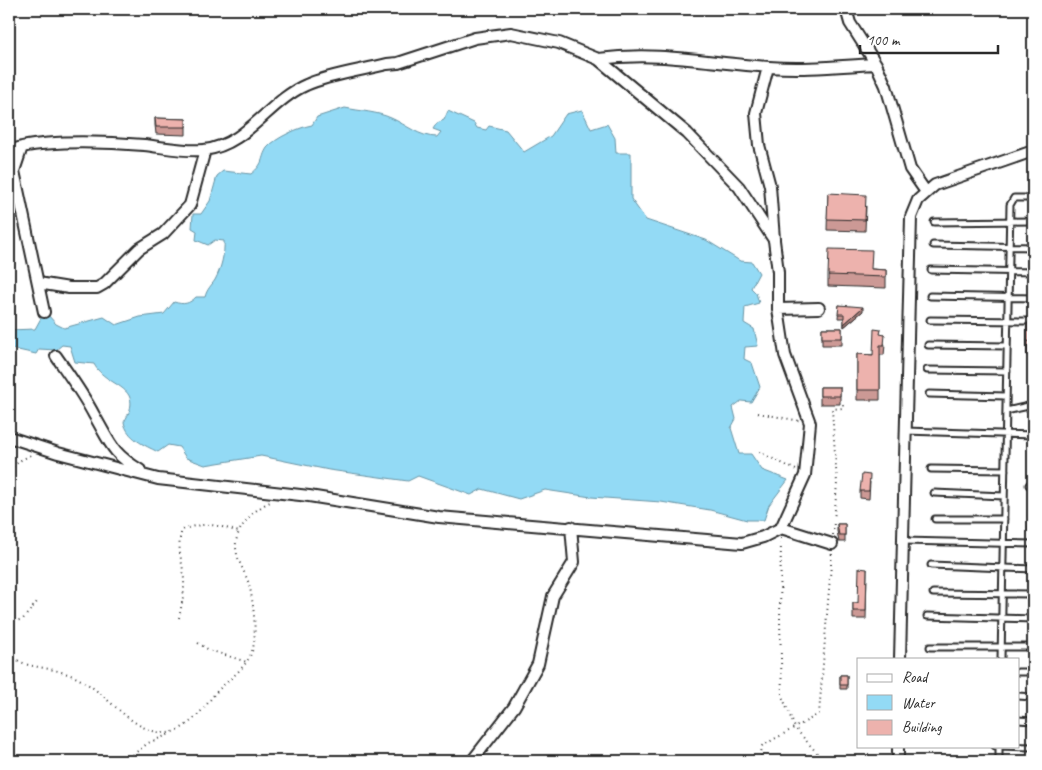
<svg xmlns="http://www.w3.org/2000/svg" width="1042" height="770" font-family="Caveat,sans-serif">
  <rect width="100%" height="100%" fill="#fff"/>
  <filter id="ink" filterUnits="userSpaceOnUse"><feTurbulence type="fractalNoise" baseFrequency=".02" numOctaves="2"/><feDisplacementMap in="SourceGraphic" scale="10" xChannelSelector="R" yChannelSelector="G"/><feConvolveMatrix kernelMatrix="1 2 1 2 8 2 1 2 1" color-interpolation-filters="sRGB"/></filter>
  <g filter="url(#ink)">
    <!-- water -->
    <path fill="#93daf5" stroke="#6994a4" d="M 345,108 C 360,111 378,112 391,118 C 407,125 419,137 437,137 L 441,132 L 433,129 L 437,123 L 444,120 L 448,111 L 474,123 L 477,128 L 486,130 L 489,126 L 506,130 L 524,152 L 551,136 L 566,114 L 582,110 L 591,129 L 607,124 L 615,138 L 616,153 L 631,153 L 631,199 L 646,220 L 706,240 L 740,261 L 752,262 L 759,273 L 751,288 L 756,293 L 759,303 L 745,307 L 744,323 L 754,329 L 758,346 L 745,347 L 744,359 L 752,363 L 760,387 L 751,402 L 741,401 L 733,407 L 736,419 L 731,428 L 739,454 L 751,454 L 762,470 L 788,480 L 769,505 L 764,520 L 747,520 L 710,510 L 661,502 L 591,497 L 545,490 L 519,499 L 482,489 L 471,495 L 418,476 L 408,481 L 329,470 L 261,456 L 205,465 L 186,458 L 179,447 L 168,445 L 158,452 C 144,445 127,438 124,422 C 147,385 106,388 94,364 L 75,362 L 70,346 L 62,345 L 56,350 L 39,349 L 36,354 L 9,348 L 9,330 L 35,329 L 41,318 L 48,315 L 56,324 L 64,328 L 104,317 L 116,325 L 140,317 L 164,314 L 174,302 C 184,305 189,304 196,297 L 205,297 C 207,289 211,286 215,280 C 221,269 225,253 224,241 L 215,240 L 208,245 L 196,240 L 197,231 L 192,228 L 193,214 L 201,214 L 210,201 L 217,176 L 223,171 L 251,174 C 265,163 260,159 267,148 C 275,138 300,127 312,125 L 317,117 Z"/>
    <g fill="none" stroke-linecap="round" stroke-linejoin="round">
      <!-- service casing -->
      <g stroke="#2b2b2b" stroke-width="9">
        <path id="service" d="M 934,222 L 1033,221
          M 933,245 L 1033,247
          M 931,270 L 1033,272
          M 930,296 L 1033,298
          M 930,320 L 1033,321
          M 928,345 L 1007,346
          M 927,370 L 1007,371
          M 929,394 L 1006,396
          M 1006,411 L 1033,405
          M 905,431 L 1033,435
          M 931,469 L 1005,470
          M 1029,485 L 1033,481
          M 934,493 L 1004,496
          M 935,519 L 1004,519
          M 903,541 L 1033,544
          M 931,565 L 1033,569
          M 933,593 L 1033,594
          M 927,616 L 1033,619
          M 930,647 L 1033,647
          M 1001,659 L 1010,205 L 1014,198 L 1033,198
          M 1018,672 L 1033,672
          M 1018,696 L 1033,697
          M 1018,720 L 1033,721
          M 995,746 L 1033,747
          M 999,761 L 999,746"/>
      </g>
      <!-- minor casing -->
      <g stroke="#2b2b2b" stroke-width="14">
        <path id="minor" d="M 846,9 L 850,23 L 876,64 L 886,86 L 910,169 L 926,192
          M 598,59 C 661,51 708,63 769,67 C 805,70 840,66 876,64
          M 768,67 L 756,113 L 759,145 L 770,186 L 774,239
          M 9,151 L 22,147
          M 38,283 L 69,288 L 97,288 L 104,284 L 139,249 L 163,234 L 190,205 L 205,150
          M 778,309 L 785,355 L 810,423 L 805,475 L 781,528
          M 44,312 L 14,171 L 22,147 C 54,140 110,142 144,145 C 163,147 185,152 204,150 C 247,145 269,101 306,85 C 327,75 363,70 387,64 L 398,63 L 475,38 L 511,33 L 559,43 L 598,59 L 687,133 L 739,187 L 774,240 L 778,272 L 778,309 L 819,308
          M 56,356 C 69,375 83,394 94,415 C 110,442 111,453 140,470
          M 9,437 L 58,453 L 158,479 L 309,496 L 439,517 L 742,543 L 763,537 L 781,528 L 832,544
          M 900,659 L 911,217 L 918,200 L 935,185 L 1033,151
          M 472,761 L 514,707 L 538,664 L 553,596 L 574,562 L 571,527
          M 898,761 L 898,746"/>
      </g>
      <!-- path -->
      <path stroke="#2b2b2b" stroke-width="2" stroke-dasharray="1 4" stroke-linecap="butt" d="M 758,413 L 800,421
        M 759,452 L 796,470
        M 9,470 L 21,460 L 33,454
        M 833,535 L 837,483 L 832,409 L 843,408 L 843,401
        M 781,538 L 780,621 L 782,696 L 795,728 L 824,761
        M 179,618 C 181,607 184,596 184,586 C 185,564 175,551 182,530 C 205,521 217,525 239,532
        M 9,623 L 23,619 L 37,602
        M 198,643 L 209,650 L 247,662
        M 9,656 C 16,659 25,665 33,666 C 50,669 69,672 84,682 C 110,697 130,729 162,733 C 181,735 200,714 210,700 C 223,681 247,671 253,648 C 257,633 253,599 249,584 C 245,572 237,561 236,548 C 234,529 254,509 270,502
        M 125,761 L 148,743 L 170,734
        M 760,761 L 762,746 L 819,714 L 832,552"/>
      <!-- service -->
      <use href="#service" stroke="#fff" stroke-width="5"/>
      <!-- minor -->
      <use href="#minor" stroke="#fff" stroke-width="10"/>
    </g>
    <!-- wall -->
    <path fill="#cc9995" stroke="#2b2b2b" d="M 155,118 L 186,119 L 186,135 L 156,134 L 155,125 Z
      M 828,193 L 866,206 L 865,231 L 827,230 Z
      M 872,269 L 886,270 L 886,288 L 828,286 L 828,275 Z
      M 839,305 L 863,311 L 844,327 L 844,318 L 838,318 Z
      M 1033,323 L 1033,356 L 1027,356 L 1027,341 Z
      M 822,328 L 842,328 L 842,345 L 822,345 Z
      M 880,334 L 885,345 L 884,355 L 880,355 L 880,400 L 857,400 L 857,354 L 873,355 Z
      M 820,387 L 840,387 L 840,404 L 820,404 Z
      M 870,482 L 869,499 L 860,498 L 860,491 Z
      M 1029,499 L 1033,499 L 1033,531 L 1028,531 Z
      M 837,524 L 845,524 L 845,542 L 839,542 L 837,531 Z
      M 867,569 L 866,619 L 853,619 L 853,603 L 858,603 Z
      M 840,675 L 847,675 L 847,689 L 840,689 Z"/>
    <!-- shaded-wall -->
    <path fill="#a67d79" stroke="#2b2b2b" d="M 863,307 L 863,311 L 844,327 L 844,324 Z"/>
    <!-- building -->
    <path fill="#edb2ad" stroke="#2b2b2b" d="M 155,118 L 186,119 L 186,127 L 156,127 Z
      M 828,193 L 866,195 L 865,220 L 827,219 Z
      M 829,249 L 872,250 L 871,269 L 886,270 L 886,277 L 828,275 Z
      M 839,305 L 863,307 L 844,324 L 844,314 L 838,314 Z
      M 1027,323 L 1033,323 L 1033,342 L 1027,341 Z
      M 822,328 L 842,328 L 842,338 L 822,338 Z
      M 874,329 L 881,330 L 880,334 L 885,335 L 884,345 L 880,345 L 880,390 L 857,390 L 857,354 L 873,355 Z
      M 820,387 L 840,387 L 840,396 L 820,396 Z
      M 862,474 L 870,475 L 869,491 L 860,491 Z
      M 1029,499 L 1033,499 L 1033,517 L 1028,517 Z
      M 837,524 L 845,524 L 845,535 L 839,535 Z
      M 859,568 L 867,569 L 866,611 L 853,611 L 853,603 L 858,603 Z
      M 840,675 L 847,675 L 847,685 L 840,685 Z"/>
  </g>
  <!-- margin -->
  <rect width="1042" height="770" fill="none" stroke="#fff" stroke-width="30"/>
  <rect x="15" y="15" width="1012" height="740" fill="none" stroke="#2b2b2b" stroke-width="2" filter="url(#ink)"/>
  <!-- legend -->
  <rect x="857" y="658" width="162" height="90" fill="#ffffff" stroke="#aaaaaa"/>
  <rect x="867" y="674" width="25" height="8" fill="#ffffff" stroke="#aaaaaa"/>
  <text x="902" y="682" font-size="15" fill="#2b2b2b">Road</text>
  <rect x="867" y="695" width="25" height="15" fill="#93daf5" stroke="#aaaaaa"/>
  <text x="902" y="708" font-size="15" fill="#2b2b2b">Water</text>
  <rect x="867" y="720" width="25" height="15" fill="#edb2ad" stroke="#aaaaaa"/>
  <text x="902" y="732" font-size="15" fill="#2b2b2b">Building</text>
  <!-- scale -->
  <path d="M860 45v8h138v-8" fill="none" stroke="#2b2b2b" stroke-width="2.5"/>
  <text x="867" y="45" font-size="15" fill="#2b2b2b" stroke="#ffffff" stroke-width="4" paint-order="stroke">100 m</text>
</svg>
